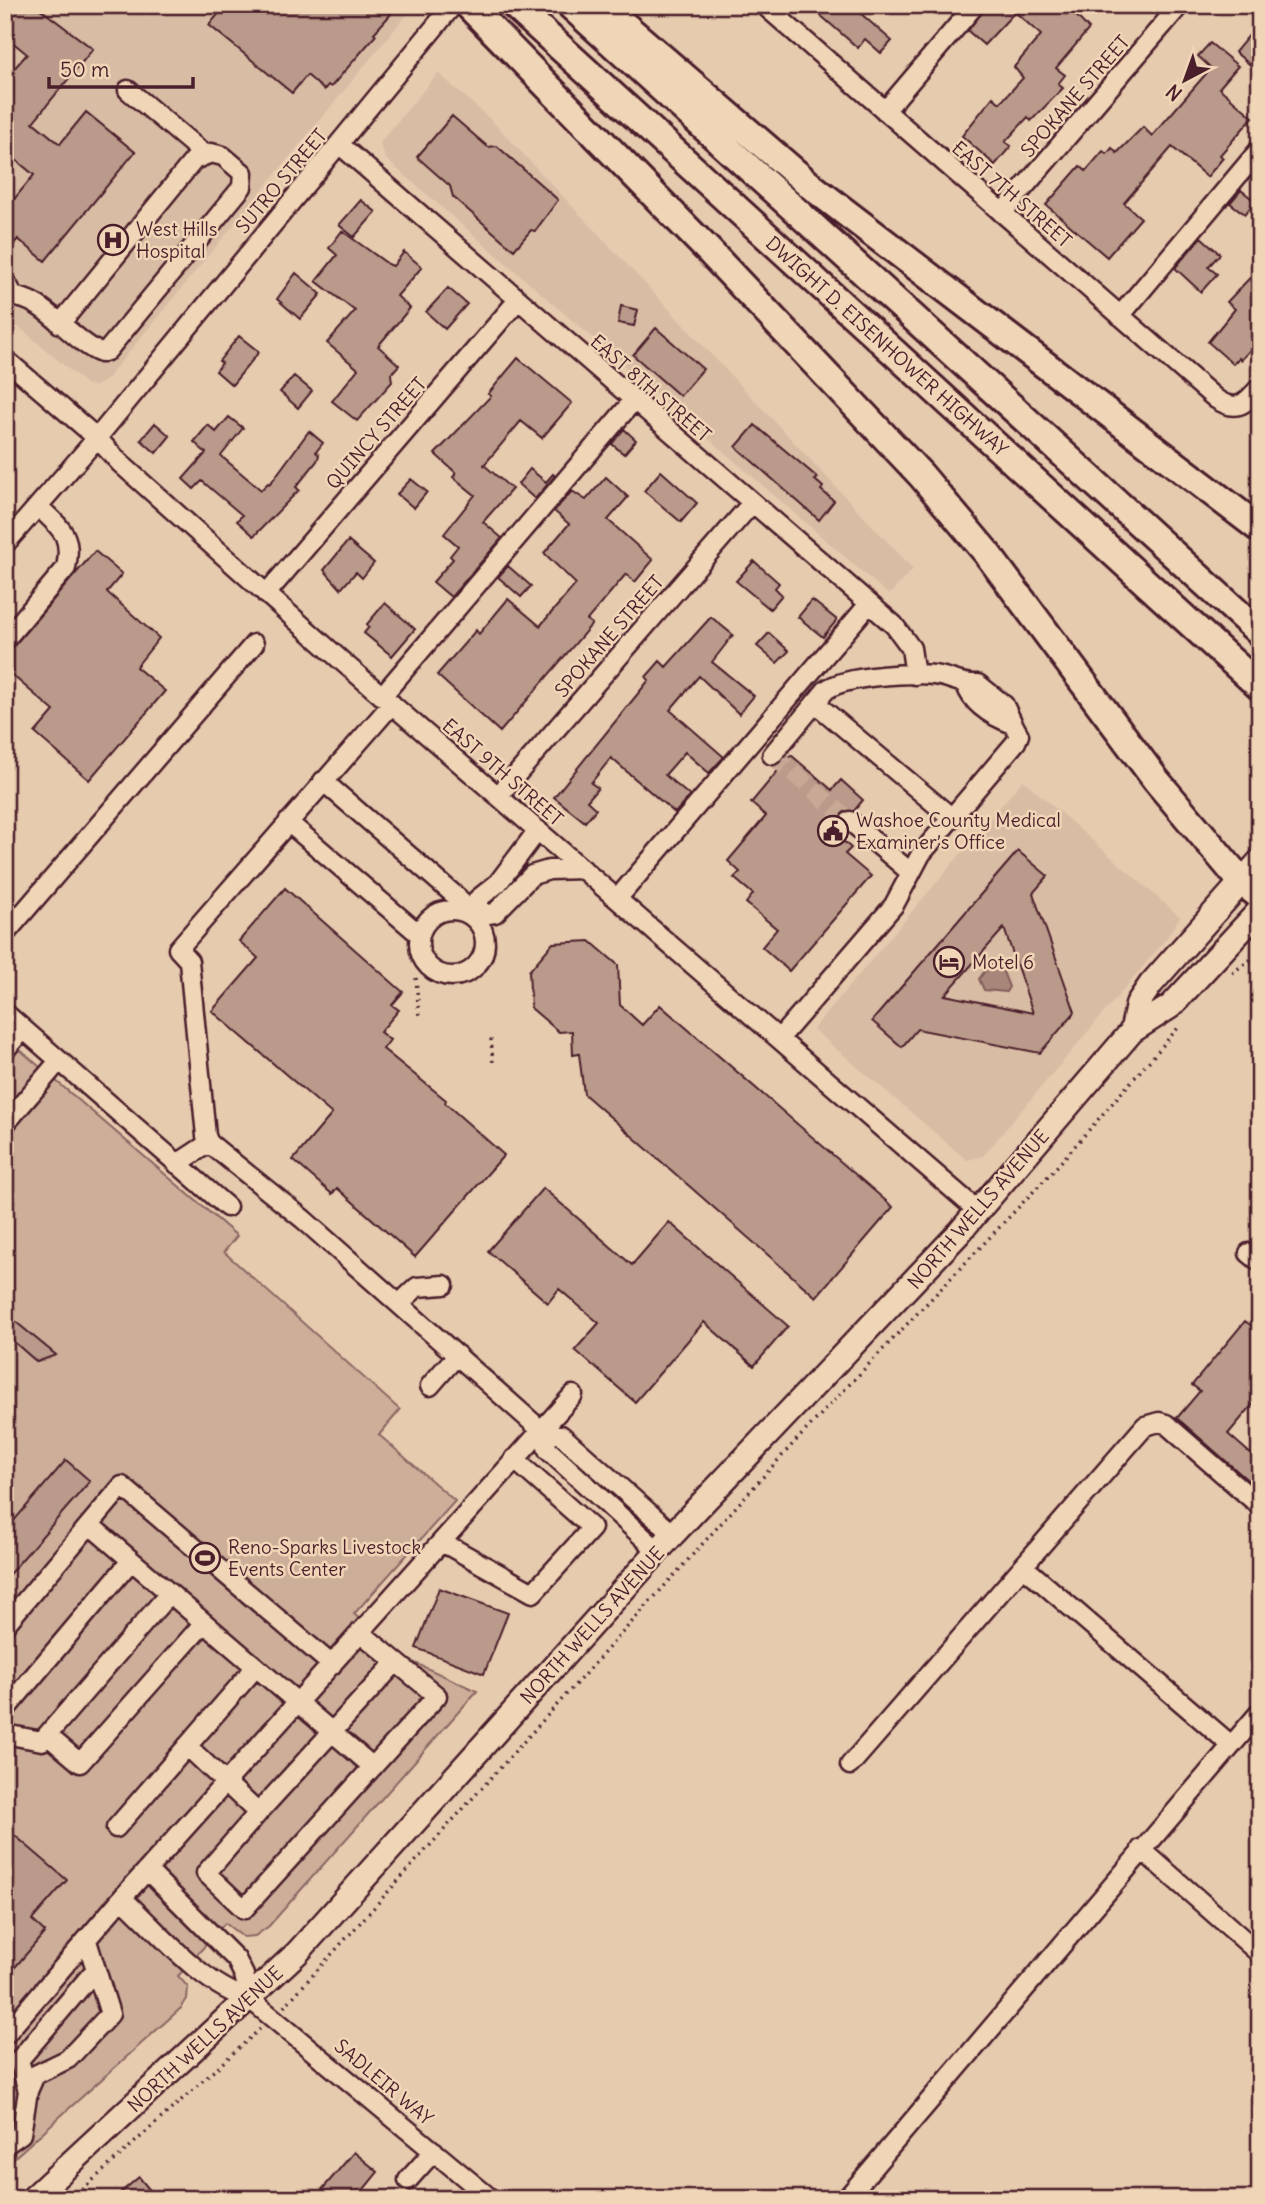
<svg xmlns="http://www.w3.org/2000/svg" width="1265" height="2204" font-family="Delius,sans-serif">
  <rect width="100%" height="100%" fill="#e6cbaf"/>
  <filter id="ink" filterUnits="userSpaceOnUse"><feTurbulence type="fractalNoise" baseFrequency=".0143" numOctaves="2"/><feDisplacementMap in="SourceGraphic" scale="14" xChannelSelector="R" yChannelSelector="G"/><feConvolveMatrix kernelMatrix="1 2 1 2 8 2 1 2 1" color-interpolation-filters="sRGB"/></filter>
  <g filter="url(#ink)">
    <!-- built -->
    <path fill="#d9bca4" d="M 5,5 L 411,5 L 413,7 L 105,381 L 95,386 L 86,384 L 5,315 Z
      M 438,73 L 493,122 L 913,569 L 889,595 L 386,159 L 380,145 L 382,140 Z
      M 1023,780 L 1180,917 L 1166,939 L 983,1156 L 967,1160 L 813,1029 Z"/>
    <!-- green -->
    <path fill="#ccae99" stroke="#8b6662" stroke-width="2" d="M 5,1037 L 237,1236 L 224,1252 L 400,1410 L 379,1435 L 455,1501 L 354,1614 L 402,1657 L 477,1691 L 269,1926 L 255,1936 L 243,1937 L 225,1923 L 178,1976 L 188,1987 L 187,1999 L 181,2008 L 5,2166 Z"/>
    <!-- water -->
    <path fill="#a8877a" stroke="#825d5a" stroke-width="2" d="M 992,962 L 1000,964 L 1009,987 L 1006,992 L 984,990 L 979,979 Z"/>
    <!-- building -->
    <path fill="#ba9a8a" stroke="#4a1f2b" stroke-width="2" fill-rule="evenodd" d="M 5,5 L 35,5 L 93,49 L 33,122 L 60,144 L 86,112 L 135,152 L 45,261 L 18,239 L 5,254 L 5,210 L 34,175 L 5,151 L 5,79 L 27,54 L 5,36 Z
      M 226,5 L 381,5 L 391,14 L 374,33 L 376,35 L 331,87 L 328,85 L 324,90 L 307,75 L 292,93 L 209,25 Z
      M 823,5 L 851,5 L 892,41 L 881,53 L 865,39 L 858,48 L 819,14 Z
      M 986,5 L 1066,5 L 1089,29 L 1056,68 L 1065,75 L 1058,84 L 1063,88 L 1031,121 L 1028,117 L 1005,142 L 1011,146 L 995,165 L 962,136 L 993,97 L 1000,103 L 1023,78 L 1014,67 L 1041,35 L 1015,12 L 984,45 L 968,31 Z
      M 1260,22 L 1260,73 L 1235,52 Z
      M 1210,43 L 1238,66 L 1219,88 L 1253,117 L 1220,155 L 1223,158 L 1207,177 L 1172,147 L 1124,203 L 1141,218 L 1107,257 L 1046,205 L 1080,166 L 1086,171 L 1103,151 L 1107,154 L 1112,148 L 1117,153 L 1143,127 L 1152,136 L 1211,68 L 1198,56 Z
      M 452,116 L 488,147 L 497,146 L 558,200 L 535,231 L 531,230 L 514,250 L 453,197 L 450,186 L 417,157 Z
      M 1241,190 L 1255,201 L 1245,214 L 1230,203 Z
      M 361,200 L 376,212 L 354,237 L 339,225 Z
      M 342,231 L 388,264 L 393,266 L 404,252 L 422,267 L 397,296 L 410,308 L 378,346 L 399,365 L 391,374 L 392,382 L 357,421 L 332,401 L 358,369 L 327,343 L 355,311 L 316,281 L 337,255 L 329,248 Z
      M 1201,237 L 1220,254 L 1208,267 L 1217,274 L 1201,292 L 1175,268 Z
      M 1260,267 L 1260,339 L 1241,360 L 1239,358 L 1233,364 L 1208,342 L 1235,309 L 1227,302 Z
      M 296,273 L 321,294 L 300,319 L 277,299 Z
      M 448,288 L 467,304 L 445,329 L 426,312 Z
      M 621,306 L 638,310 L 634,326 L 618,323 Z
      M 656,328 L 703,369 L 680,396 L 633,355 Z
      M 239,336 L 259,352 L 232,385 L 216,371 L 222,363 L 219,361 Z
      M 518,358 L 572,403 L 542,438 L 521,421 L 484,465 L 512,489 L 483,522 L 502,538 L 451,597 L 433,582 L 453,559 L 450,556 L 458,546 L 444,534 L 475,495 L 453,477 L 456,473 L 435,454 L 491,396 L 488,394 Z
      M 294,376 L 312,391 L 298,408 L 280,392 Z
      M 229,417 L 243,428 L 221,456 L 261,490 L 268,483 L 270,484 L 309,431 L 323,443 L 316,452 L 319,455 L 317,461 L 296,487 L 299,490 L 254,536 L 237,521 L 242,515 L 202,481 L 194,489 L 183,479 L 206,453 L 194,442 L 208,425 L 216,432 Z
      M 155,423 L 170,436 L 156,453 L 141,440 Z
      M 755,425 L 818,478 L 815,480 L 823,487 L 821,490 L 834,501 L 819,520 L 736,447 Z
      M 624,429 L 636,440 L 624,454 L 612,444 Z
      M 530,469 L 546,482 L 553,474 L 555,476 L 535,499 L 518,484 Z
      M 661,471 L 697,503 L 681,522 L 644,491 Z
      M 606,477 L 628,497 L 608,520 L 653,560 L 635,582 L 626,574 L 587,620 L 592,624 L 500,732 L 437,675 L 476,630 L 479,634 L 508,599 L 540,626 L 576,584 L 544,553 L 569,524 L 554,511 L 572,491 L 586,500 Z
      M 411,479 L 427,492 L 414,508 L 397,494 Z
      M 348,541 L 374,563 L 362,578 L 356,572 L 341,589 L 324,570 Z
      M 95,551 L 122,574 L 107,592 L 159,638 L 136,667 L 165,691 L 89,780 L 35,733 L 54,711 L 5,669 L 5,656 Z
      M 754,561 L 779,583 L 775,588 L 782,595 L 770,609 L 736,581 Z
      M 508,566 L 531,586 L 521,597 L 498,577 Z
      M 812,600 L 837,620 L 823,637 L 798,617 Z
      M 385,603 L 415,629 L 392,656 L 364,633 L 369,627 L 367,624 Z
      M 711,617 L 733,635 L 712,662 L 754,696 L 739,714 L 699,676 L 670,710 L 724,757 L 709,773 L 685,752 L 665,775 L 690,796 L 675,813 L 611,758 L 591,783 L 598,788 L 587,801 L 596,809 L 585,822 L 554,797 L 649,680 L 646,677 L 660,661 L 666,667 Z
      M 769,633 L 789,651 L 777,663 L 757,646 Z
      M 791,755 L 832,790 L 841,780 L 863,800 L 854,811 L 842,813 L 840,826 L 834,833 L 851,848 L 845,854 L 871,876 L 789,971 L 762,947 L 777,929 L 746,903 L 753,894 L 734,878 L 740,872 L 728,861 L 766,816 L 751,803 Z
      M 1018,851 L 1048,876 L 1033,893 L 1075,1012 L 1040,1053 L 917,1029 L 902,1047 L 872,1021 ZM 1004,928 L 1033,1013 L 945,995 Z
      M 285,888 L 403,992 L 392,1005 L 399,1010 L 380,1032 L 390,1040 L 383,1049 L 446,1100 L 445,1103 L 504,1155 L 415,1257 L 337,1188 L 332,1194 L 293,1160 L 332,1114 L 212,1011 L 258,958 L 239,941 Z
      M 590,941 L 618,965 L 620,1005 L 642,1025 L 660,1005 L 893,1207 L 816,1297 L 584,1094 L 579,1054 L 573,1055 L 572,1031 L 559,1032 L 531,1008 L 529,971 L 553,943 Z
      M 543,1188 L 632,1265 L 669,1222 L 788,1326 L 754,1366 L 704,1322 L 635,1402 L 575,1350 L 599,1323 L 559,1289 L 548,1303 L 488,1251 Z
      M 5,1313 L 56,1355 L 37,1362 L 5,1334 Z
      M 1245,1321 L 1260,1332 L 1260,1396 L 1228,1434 L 1260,1462 L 1260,1491 L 1177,1418 L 1200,1391 L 1192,1385 Z
      M 66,1460 L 90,1481 L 5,1579 L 5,1531 Z
      M 439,1588 L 508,1613 L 484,1674 L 416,1648 Z
      M 5,1827 L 67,1880 L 32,1920 L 45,1932 L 5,1979 Z
      M 354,2152 L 378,2172 L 356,2199 L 314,2199 Z
      M 139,2177 L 157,2199 L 113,2199 Z"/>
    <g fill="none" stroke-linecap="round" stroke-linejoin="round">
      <!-- minor-tunnel -->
      <path stroke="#c7a995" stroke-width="18" stroke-dasharray="18 9" stroke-linecap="butt" d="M 772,755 L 850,821"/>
      <!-- minor casing -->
      <g stroke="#4a1f2b" stroke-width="23">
        <path id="minor" d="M 764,5 L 1216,399 C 1237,413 1245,404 1260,387
          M 128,90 L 204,154
          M 885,111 L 975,5
          M 339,144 L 894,625 L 911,648 L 915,675
          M 1002,213 L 1180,5
          M 5,281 L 10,289 L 5,300
          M 8,297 C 41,293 71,341 101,353 L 107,351 L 242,187 L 243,173 L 223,156 L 211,153 L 194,160 L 60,324
          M 1120,316 L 1260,149
          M 5,359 L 97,438 L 120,463 L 344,663 L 978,1211
          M 5,544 L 97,438 L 453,5
          M 266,594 L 518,300
          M 5,640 L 66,568 C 73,534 60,528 38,506
          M 382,696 L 634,400
          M 815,703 L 952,818
          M 772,755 L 826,690 C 845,676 916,671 940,676 C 954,679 963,685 978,684 L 1004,705 L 1013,724 C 994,717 973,706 966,685
          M 323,781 L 458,898 L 470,914
          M 498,796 L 752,503
          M 850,821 L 910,872
          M 288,822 L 420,935
          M 617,899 L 869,604
          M419 943a33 33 0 1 1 66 0a33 33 0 1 1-66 0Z
          M 481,915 L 478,899 L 498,883 L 538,830
          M 477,920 L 481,915 L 495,913 L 532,875 L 549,870 L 583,869
          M 5,934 L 254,644
          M 5,1013 L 227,1207
          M 779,1039 L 894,905 L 921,854 L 1016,742 L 1019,735 L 1013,724
          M 5,1050 L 23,1029
          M 5,1124 L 59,1061
          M 209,1143 L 303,1219 L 542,1431 L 561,1435 L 673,1534
          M 177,1164 L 209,1143 L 206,1136 L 189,961 L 178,949 L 392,704
          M 1249,1253 L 1260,1262
          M 399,1304 L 417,1287 L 444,1285
          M 430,1386 L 457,1355
          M 542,1431 L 548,1450 L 658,1551
          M 90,1525 L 373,1767
          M 442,1542 L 533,1593 L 592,1528 L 514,1459
          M 1024,1567 L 1231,1745
          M 5,1625 L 122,1486 L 332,1665
          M 5,1710 L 130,1562
          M 5,1734 L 42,1741 L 168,1595
          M 47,1735 L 80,1763 L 203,1624
          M 187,1746 L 258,1813 L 206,1873 L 244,1909 L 437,1696 L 360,1632
          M 850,1765 L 1145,1426 L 1159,1422 L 1166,1424 L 1260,1506
          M 258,1813 L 396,1662
          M 116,1828 L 255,1668
          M 1141,1849 L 1260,1954
          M 122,1898 C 159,1932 202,1986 250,1999 L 244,1975 L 236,1959 L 147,1870
          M 250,1999 L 491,2199
          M 5,2035 L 122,1898 L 573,1395
          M 28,2091 L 19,2060 L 96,1969
          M 5,2145 L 21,2134 L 28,2091 L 35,2075 L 68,2059 L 110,2014 L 87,1941
          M 408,2180 L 434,2151
          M 846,2199 L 1260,1712"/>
      </g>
      <!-- major casing -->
      <g stroke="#4a1f2b" stroke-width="28">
        <path id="major" d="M 1132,1031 L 1138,1003 L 1151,984 L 1260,861
          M 32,2199 L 297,1953 L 673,1534 L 959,1233 L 1132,1031 L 1171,1006 L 1260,910"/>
      </g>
      <!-- highway casing -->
      <g stroke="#4a1f2b" stroke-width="32">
        <path id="highway" d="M 468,5 L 709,251 L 921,475 L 986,552 L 1156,780 L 1242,882 L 1260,896
          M 514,5 L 1260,687
          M 570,5 L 1260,633
          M 601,5 L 811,186 L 1260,529"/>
      </g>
      <!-- path -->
      <path stroke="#4a1f2b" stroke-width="3.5" stroke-dasharray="2 5" stroke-linecap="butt" d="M 1232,973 L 1260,953
        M 416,978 L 419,1016
        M 491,1039 L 493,1063
        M 284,2007 L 790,1447 L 1053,1171 L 1178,1028
        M 72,2199 L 260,2029"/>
      <!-- minor -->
      <use href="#minor" stroke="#f0d6b7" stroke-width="18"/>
      <!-- major -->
      <use href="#major" stroke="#f0d6b7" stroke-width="23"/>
      <!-- highway -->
      <use href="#highway" stroke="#f0d6b7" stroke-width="26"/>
    </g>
  </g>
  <!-- icons -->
  <defs>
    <g id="hospital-ring" transform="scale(1.575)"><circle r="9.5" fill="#f0d6b7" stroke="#4a1f2b" stroke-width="1.5"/><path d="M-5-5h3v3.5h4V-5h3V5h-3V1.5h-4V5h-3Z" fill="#4a1f2b"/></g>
    <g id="civic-ring" transform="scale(1.575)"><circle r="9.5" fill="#f0d6b7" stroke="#4a1f2b" stroke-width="1.5"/><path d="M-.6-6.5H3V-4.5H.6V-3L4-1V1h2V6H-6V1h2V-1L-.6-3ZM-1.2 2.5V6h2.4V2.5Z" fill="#4a1f2b"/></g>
    <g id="hotel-ring" transform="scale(1.575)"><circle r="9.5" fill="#f0d6b7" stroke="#4a1f2b" stroke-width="1.5"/><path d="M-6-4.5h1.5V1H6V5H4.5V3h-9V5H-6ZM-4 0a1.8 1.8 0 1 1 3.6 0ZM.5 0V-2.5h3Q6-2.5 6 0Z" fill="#4a1f2b"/></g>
    <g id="stadium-ring" transform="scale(1.575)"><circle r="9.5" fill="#f0d6b7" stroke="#4a1f2b" stroke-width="1.5"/><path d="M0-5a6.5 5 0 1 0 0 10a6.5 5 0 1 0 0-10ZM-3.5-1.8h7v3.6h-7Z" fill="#4a1f2b"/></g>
  </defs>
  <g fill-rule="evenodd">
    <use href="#hospital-ring" x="113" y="240"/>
    <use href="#civic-ring" x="833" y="831"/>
    <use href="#hotel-ring" x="949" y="962"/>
    <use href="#stadium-ring" x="205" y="1558"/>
  </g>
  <g text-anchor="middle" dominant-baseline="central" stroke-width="5" stroke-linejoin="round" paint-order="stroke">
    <!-- street labels -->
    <g font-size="19" fill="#4a1f2b" stroke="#f0d6b7">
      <text transform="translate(1075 96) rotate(-49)">SPOKANE STREET</text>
      <text transform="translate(281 181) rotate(-50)">SUTRO STREET</text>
      <text transform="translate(1012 194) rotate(41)">EAST 7TH STREET</text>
      <text transform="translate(887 346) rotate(42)">DWIGHT D. EISENHOWER HIGHWAY</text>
      <text transform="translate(651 388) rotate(41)">EAST 8TH STREET</text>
      <text transform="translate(376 433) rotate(-49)">QUINCY STREET</text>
      <text transform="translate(609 636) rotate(-49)">SPOKANE STREET</text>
      <text transform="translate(503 772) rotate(41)">EAST 9TH STREET</text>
      <text transform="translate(978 1209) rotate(-49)">NORTH WELLS AVENUE</text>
      <text transform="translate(592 1625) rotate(-48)">NORTH WELLS AVENUE</text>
      <text transform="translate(205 2039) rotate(-43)">NORTH WELLS AVENUE</text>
      <text transform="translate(384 2082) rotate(40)">SADLEIR WAY</text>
    </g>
    <!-- poi labels -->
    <g font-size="19" fill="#4a1f2b" stroke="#f0d6b7" text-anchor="start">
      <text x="136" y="229">West Hills<tspan x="136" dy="22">Hospital</tspan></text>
      <text x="856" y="820">Washoe County Medical<tspan x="856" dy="22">Examiner’s Office</tspan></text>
      <text x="972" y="962">Motel 6</text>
      <text x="228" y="1547">Reno-Sparks Livestock<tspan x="228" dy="22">Events Center</tspan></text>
    </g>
  </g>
  <!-- margin -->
  <rect width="1265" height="2204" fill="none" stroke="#f0d6b7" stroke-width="28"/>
  <rect x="14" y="14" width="1237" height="2176" fill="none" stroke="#4a1f2b" stroke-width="2.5" filter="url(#ink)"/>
  <!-- north arrow -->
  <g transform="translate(1185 80) rotate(221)" stroke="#f0d6b7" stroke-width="5" paint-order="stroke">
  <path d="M0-5L12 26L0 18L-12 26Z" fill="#4a1f2b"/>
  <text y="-10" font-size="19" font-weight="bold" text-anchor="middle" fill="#4a1f2b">N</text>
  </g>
  <!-- scale -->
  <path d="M49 77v10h144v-10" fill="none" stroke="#4a1f2b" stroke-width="3.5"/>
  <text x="60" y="77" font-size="21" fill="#4a1f2b" stroke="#f0d6b7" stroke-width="5" paint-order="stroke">50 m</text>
</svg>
